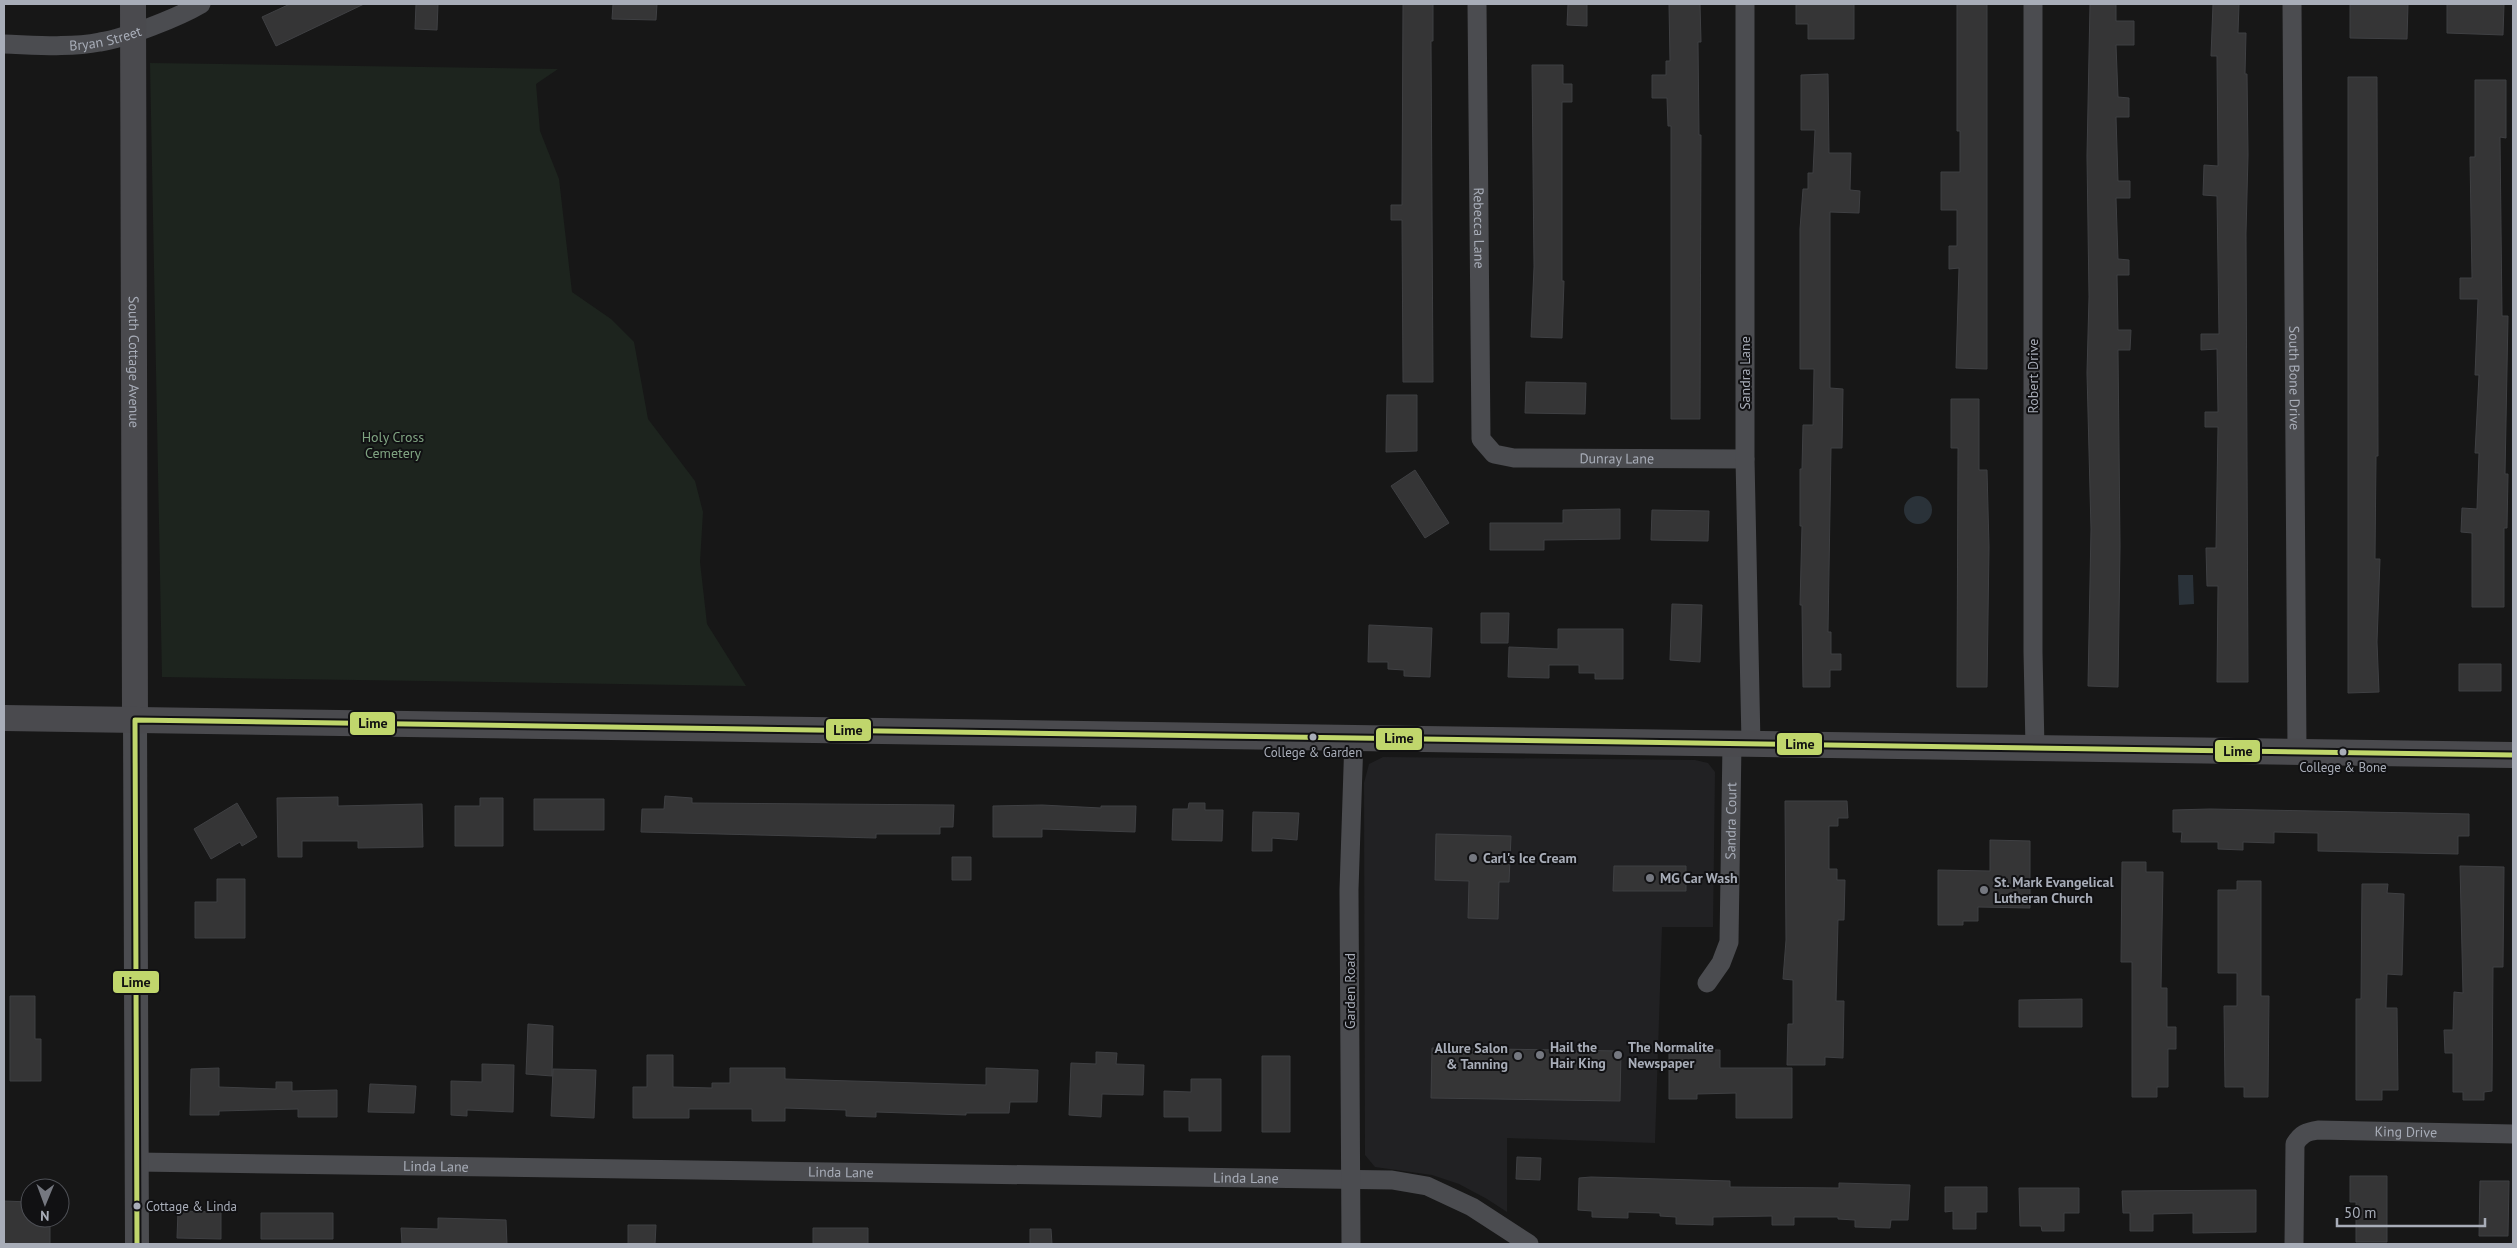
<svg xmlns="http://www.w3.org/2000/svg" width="2517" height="1248" font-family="'PT Sans',sans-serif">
  <rect width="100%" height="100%" fill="#171717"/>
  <!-- built -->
  <path fill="#212123" d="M 1383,757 L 1695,760 L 1708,763 L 1715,772 L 1713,927 L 1662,927 L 1655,1143 L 1507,1138 L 1507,1212 L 1487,1199 L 1459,1184 L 1432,1175 L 1375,1167 L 1365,1155 L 1364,783 L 1369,764 Z"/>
  <!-- green -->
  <path fill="#1d241e" d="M 150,63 L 558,69 L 536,84 L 540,131 L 559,179 L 572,292 L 611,319 L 634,342 L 648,419 L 695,481 L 703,512 L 700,562 L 707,624 L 746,686 L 162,677 Z"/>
  <!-- water -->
  <path fill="#2a3239" d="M1904 510a14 14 0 1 1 28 0a14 14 0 1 1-28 0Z
    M 2178,575 L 2193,575 L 2194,604 L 2179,605 Z"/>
  <!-- building -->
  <path fill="#353536" stroke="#3f4043" d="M 290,4 L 364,4 L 276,46 L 262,17 Z
    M 416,4 L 438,4 L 437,30 L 415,29 Z
    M 613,4 L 657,4 L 656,20 L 612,19 Z
    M 1403,4 L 1433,4 L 1433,41 L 1431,41 L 1433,382 L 1403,382 L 1402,220 L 1391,220 L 1391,205 L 1402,205 Z
    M 1568,4 L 1587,4 L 1587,26 L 1567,25 Z
    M 1669,4 L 1700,4 L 1701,42 L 1698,42 L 1699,135 L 1701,135 L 1700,419 L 1671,419 L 1671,126 L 1668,126 L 1667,98 L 1652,98 L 1652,75 L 1666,75 L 1666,61 L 1670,61 Z
    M 1796,4 L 1854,4 L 1854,39 L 1808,39 L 1808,24 L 1796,24 Z
    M 1957,4 L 1987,4 L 1987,369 L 1956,368 L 1959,268 L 1949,269 L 1949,246 L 1957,246 L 1957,210 L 1941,210 L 1941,172 L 1960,172 L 1960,131 L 1957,131 Z
    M 2090,4 L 2116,4 L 2116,21 L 2134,21 L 2134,45 L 2116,45 L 2118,97 L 2129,98 L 2129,117 L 2116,117 L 2118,181 L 2130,181 L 2130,198 L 2116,198 L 2118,259 L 2129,260 L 2129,275 L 2117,275 L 2118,330 L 2131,330 L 2130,350 L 2118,350 L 2120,546 L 2118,687 L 2088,686 L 2091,529 L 2087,373 L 2089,297 L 2087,156 Z
    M 2213,4 L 2239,4 L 2238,33 L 2246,33 L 2245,74 L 2247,74 L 2248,155 L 2246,233 L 2248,682 L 2217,682 L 2218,586 L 2207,586 L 2206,548 L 2216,548 L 2218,427 L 2205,427 L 2205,412 L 2218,412 L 2217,349 L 2201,350 L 2201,334 L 2219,334 L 2217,196 L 2203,195 L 2204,165 L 2218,166 L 2217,56 L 2211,56 Z
    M 2350,4 L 2408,4 L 2407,39 L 2350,38 Z
    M 2447,4 L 2504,4 L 2503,35 L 2447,33 Z
    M 1532,65 L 1563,65 L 1563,84 L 1572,84 L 1572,102 L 1562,102 L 1562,281 L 1564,281 L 1562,338 L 1531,337 L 1534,267 Z
    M 1828,74 L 1829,153 L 1851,153 L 1850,190 L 1860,191 L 1859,213 L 1830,212 L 1830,388 L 1843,389 L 1842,448 L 1831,448 L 1828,632 L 1831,632 L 1831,654 L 1841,654 L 1841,670 L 1830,670 L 1830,687 L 1803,687 L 1802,605 L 1800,605 L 1802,526 L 1800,526 L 1800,469 L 1802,469 L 1803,425 L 1813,425 L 1814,369 L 1800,369 L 1800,229 L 1803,189 L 1808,189 L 1808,173 L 1813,173 L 1815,130 L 1801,130 L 1801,75 Z
    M 2348,77 L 2377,77 L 2378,456 L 2376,456 L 2375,559 L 2380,559 L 2377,642 L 2379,692 L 2348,693 Z
    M 2475,80 L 2506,80 L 2506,138 L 2500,137 L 2502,316 L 2508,316 L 2505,474 L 2508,474 L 2507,528 L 2504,528 L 2504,607 L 2472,607 L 2472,533 L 2461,532 L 2462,508 L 2477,509 L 2479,453 L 2475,453 L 2479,375 L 2475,375 L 2478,299 L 2460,299 L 2460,278 L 2472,278 L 2470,157 L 2475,157 Z
    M 1526,382 L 1586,383 L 1585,414 L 1525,413 Z
    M 1387,395 L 1417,395 L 1417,451 L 1386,452 Z
    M 1951,399 L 1979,399 L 1979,470 L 1987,470 L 1989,547 L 1987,687 L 1957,687 L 1958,448 L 1951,448 Z
    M 1415,470 L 1449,523 L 1425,538 L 1391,486 Z
    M 1620,509 L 1620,539 L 1544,540 L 1544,550 L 1490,550 L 1490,523 L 1563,523 L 1563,510 Z
    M 1652,510 L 1709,511 L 1708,541 L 1651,540 Z
    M 1672,604 L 1702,605 L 1700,662 L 1670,660 Z
    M 1481,613 L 1509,613 L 1508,643 L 1481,643 Z
    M 1369,625 L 1432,628 L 1430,677 L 1404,676 L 1404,670 L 1388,669 L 1388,662 L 1368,662 Z
    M 1558,629 L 1623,629 L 1623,679 L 1595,679 L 1595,673 L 1579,673 L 1579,665 L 1549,665 L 1549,678 L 1508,677 L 1509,647 L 1558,649 Z
    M 2459,664 L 2501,664 L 2501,691 L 2459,691 Z
    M 665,796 L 692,798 L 692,803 L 954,805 L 953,827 L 940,827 L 940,834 L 876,834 L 876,838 L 641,832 L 642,809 L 664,809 Z
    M 338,797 L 338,806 L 422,804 L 423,847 L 358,848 L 358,841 L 302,841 L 302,857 L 278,857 L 277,798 Z
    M 480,798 L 503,798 L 503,846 L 455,846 L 455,806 L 480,806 Z
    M 534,799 L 604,799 L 604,830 L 534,830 Z
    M 1785,801 L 1847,801 L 1848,818 L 1838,818 L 1838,826 L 1829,826 L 1829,869 L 1837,869 L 1837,880 L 1845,880 L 1844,920 L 1838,920 L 1836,1001 L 1844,1001 L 1843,1058 L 1825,1057 L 1825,1065 L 1787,1065 L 1788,1024 L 1793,1024 L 1793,980 L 1783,979 L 1786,940 Z
    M 237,803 L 257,837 L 242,846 L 240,842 L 211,859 L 194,829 Z
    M 1189,803 L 1205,803 L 1205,810 L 1223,810 L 1222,841 L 1172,840 L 1173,809 L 1188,809 Z
    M 1042,805 L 1101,808 L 1101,806 L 1136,806 L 1135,832 L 1042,829 L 1042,837 L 993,837 L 993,806 Z
    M 2210,809 L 2469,814 L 2469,836 L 2458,836 L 2458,854 L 2318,851 L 2318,833 L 2274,832 L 2274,843 L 2243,842 L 2243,850 L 2218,849 L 2218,842 L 2181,842 L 2182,832 L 2173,832 L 2173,810 Z
    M 1253,812 L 1299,813 L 1297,840 L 1272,838 L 1272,851 L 1252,851 Z
    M 1436,834 L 1511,836 L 1509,882 L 1499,882 L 1498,919 L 1468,918 L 1469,881 L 1435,880 Z
    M 1990,840 L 2030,841 L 2030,908 L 1978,907 L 1978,921 L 1963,921 L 1963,925 L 1938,925 L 1938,870 L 1990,871 Z
    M 952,857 L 971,857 L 971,880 L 952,880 Z
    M 2122,862 L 2146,862 L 2146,872 L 2163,872 L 2161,988 L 2167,988 L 2167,1027 L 2176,1027 L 2176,1049 L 2168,1049 L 2168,1087 L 2157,1087 L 2157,1097 L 2132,1097 L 2132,962 L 2121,962 Z
    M 1614,866 L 1686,866 L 1686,891 L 1613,891 Z
    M 2460,866 L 2504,867 L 2503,967 L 2493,967 L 2492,1091 L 2484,1092 L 2484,1100 L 2463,1100 L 2463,1092 L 2453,1092 L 2453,1053 L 2445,1053 L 2444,1030 L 2453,1030 L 2454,992 L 2463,993 Z
    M 217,879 L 245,879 L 245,938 L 195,938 L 195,902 L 217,902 Z
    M 2237,881 L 2261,881 L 2261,996 L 2269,996 L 2268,1097 L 2244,1097 L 2244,1087 L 2225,1087 L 2224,1006 L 2237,1006 L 2237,973 L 2218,973 L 2218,890 L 2237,890 Z
    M 2362,884 L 2388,884 L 2387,893 L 2404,894 L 2402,975 L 2387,974 L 2386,1008 L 2397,1008 L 2398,1090 L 2382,1090 L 2382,1100 L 2356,1100 L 2356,999 L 2361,999 Z
    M 10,996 L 35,996 L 35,1039 L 41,1039 L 41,1081 L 10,1081 Z
    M 2082,999 L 2082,1027 L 2019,1027 L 2019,1000 Z
    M 528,1024 L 553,1026 L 552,1076 L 526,1074 Z
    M 1432,1048 L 1621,1051 L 1620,1101 L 1431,1098 Z
    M 1669,1049 L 1720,1050 L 1720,1068 L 1792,1068 L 1792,1118 L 1736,1118 L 1736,1093 L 1697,1094 L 1697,1099 L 1669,1099 Z
    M 1096,1052 L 1117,1053 L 1116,1064 L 1144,1065 L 1143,1095 L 1102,1094 L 1101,1117 L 1069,1115 L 1071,1063 L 1096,1064 Z
    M 647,1055 L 673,1055 L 673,1087 L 712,1088 L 712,1083 L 730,1083 L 730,1068 L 785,1068 L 785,1079 L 986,1085 L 986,1068 L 1038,1070 L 1037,1102 L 1010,1102 L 1009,1113 L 966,1113 L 966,1115 L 876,1112 L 876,1117 L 846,1116 L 846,1110 L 785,1108 L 785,1121 L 752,1121 L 752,1109 L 689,1109 L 689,1118 L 633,1118 L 633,1087 L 647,1087 Z
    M 1262,1056 L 1290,1056 L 1290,1132 L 1262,1132 Z
    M 482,1064 L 514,1065 L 513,1112 L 467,1110 L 467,1116 L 451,1115 L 451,1081 L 482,1082 Z
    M 219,1068 L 219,1087 L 276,1089 L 276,1082 L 292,1082 L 292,1091 L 337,1090 L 337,1117 L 298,1117 L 298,1109 L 219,1111 L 219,1115 L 190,1115 L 191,1069 Z
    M 553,1069 L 596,1070 L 594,1118 L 551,1116 Z
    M 1191,1079 L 1221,1079 L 1221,1131 L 1189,1131 L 1189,1117 L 1164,1117 L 1164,1091 L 1191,1092 Z
    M 370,1084 L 416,1086 L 414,1113 L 368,1112 Z
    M 1517,1157 L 1541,1158 L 1540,1180 L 1516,1179 Z
    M 2350,1176 L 2387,1176 L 2387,1242 L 2356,1242 L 2356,1202 L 2350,1202 Z
    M 1591,1177 L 1730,1181 L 1730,1187 L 1839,1188 L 1839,1183 L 1910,1185 L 1908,1220 L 1891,1220 L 1890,1228 L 1855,1227 L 1855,1220 L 1838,1219 L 1838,1217 L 1794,1217 L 1794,1225 L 1772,1225 L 1772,1216 L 1713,1217 L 1713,1225 L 1676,1224 L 1676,1217 L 1660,1216 L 1660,1213 L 1628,1212 L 1628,1218 L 1592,1217 L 1592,1211 L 1578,1210 L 1579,1178 Z
    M 2480,1181 L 2509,1181 L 2508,1236 L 2479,1236 Z
    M 1945,1187 L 1987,1187 L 1987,1212 L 1976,1212 L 1976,1229 L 1953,1229 L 1953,1211 L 1945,1212 Z
    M 2019,1188 L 2079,1188 L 2079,1213 L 2064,1213 L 2064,1231 L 2042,1231 L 2041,1226 L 2020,1226 Z
    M 2256,1190 L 2256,1232 L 2193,1233 L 2193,1213 L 2153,1214 L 2153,1231 L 2130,1231 L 2130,1213 L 2123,1213 L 2122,1191 Z
    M 4,1201 L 30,1202 L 30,1218 L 50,1218 L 50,1244 L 4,1244 Z
    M 178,1211 L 221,1212 L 221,1239 L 177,1238 Z
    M 261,1213 L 333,1213 L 333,1239 L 261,1239 Z
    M 438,1218 L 506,1220 L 507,1244 L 402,1244 L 401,1228 L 438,1229 Z
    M 628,1225 L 656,1225 L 655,1244 L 628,1244 Z
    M 813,1228 L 868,1228 L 868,1244 L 813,1244 Z
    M 1030,1229 L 1051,1229 L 1052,1244 L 1030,1244 Z"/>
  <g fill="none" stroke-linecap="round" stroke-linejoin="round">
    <!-- minor -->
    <g stroke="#4b4c50" stroke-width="19">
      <path id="s1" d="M 1477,4 L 1481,439 L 1494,454 L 1514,458 L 1745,459"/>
      <path d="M 1745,4 L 1745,459 L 1751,743"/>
      <path d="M 2033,4 L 2033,652 L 2035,748"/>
      <path id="s2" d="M 2292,4 L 2297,751"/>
      <path id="s3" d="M 4,44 C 36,45 69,48 100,42 C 126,38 179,17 201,4"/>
      <path id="s4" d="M 1707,983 L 1721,963 L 1729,942 L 1732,743"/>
      <path id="s5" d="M 137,1162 L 1392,1180 L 1427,1186 L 1472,1207 L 1529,1244"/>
      <path d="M 1351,1244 L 1349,890 L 1354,738"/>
      <path id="s6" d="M 2294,1244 L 2295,1144 C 2301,1134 2306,1132 2318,1130 L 2513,1134"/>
    </g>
    <!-- tertiary -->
    <path stroke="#4b4c50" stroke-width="24" d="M 135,720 L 137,1244"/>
    <!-- secondary -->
    <g stroke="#4a4a4e" stroke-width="26">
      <path id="s7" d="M 133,4 L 135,720"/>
      <path d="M 4,718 L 2513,755"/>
    </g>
    <!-- bus-1 casing -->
    <g stroke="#111113" stroke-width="9">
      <path id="bus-1" d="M 135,720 L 2513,755
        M 135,720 L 137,1244"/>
    </g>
    <!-- bus-1 -->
    <use href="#bus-1" stroke="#c0d66c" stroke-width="5"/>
  </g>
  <!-- markers -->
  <g fill="#a8adb8" stroke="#111113" stroke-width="2">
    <circle cx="1313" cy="737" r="4.5"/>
    <circle cx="2343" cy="752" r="4.5"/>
    <circle cx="137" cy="1206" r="4.5"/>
  </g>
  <g fill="#757880" stroke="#111113" stroke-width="2">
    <circle cx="1473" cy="858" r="5"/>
    <circle cx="1650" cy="878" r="5"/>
    <circle cx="1984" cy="890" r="5"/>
    <circle cx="1540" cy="1055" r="5"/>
    <circle cx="1618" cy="1055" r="5"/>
    <circle cx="1518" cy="1056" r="5"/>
  </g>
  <g text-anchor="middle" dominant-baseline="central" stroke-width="4" stroke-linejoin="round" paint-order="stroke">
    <!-- bus labels -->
    <g font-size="13" fill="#a8adb8" stroke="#111113">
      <text x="1313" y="752">College &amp; Garden</text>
      <text x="2343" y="767">College &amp; Bone</text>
      <text x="146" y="1206" text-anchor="start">Cottage &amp; Linda</text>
    </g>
    <!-- street labels -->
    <g font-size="14" fill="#a8adb8" stroke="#111113">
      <text stroke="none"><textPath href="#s3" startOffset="102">Bryan Street</textPath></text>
      <text stroke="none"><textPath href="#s1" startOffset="224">Rebecca Lane</textPath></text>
      <text stroke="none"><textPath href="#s7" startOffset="358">South Cottage Avenue</textPath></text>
      <text transform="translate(1745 373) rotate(-90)">Sandra Lane</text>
      <text transform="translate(2033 376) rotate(-90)">Robert Drive</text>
      <text stroke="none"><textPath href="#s2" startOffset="374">South Bone Drive</textPath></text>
      <text stroke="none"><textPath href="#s1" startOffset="578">Dunray Lane</textPath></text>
      <text stroke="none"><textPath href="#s4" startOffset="168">Sandra Court</textPath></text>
      <text transform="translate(1350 991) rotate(-90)">Garden Road</text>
      <text stroke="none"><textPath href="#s6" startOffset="216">King Drive</textPath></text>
      <text stroke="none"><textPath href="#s5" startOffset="299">Linda Lane</textPath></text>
      <text stroke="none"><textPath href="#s5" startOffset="704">Linda Lane</textPath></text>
      <text stroke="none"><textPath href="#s5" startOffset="1109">Linda Lane</textPath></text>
    </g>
    <!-- park labels -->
    <g font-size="14" fill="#7fa381" stroke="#111113">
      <text x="393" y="437">Holy Cross<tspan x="393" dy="16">Cemetery</tspan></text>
    </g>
    <!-- poi labels -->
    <g font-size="14" font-weight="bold" fill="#a8adb8" stroke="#111113" text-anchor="start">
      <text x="1483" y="858">Carl's Ice Cream</text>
      <text x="1660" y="878">MG Car Wash</text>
      <text x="1994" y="882">St. Mark Evangelical<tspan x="1994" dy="16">Lutheran Church</tspan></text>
      <text x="1550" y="1047">Hail the<tspan x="1550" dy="16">Hair King</tspan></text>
      <text x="1628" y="1047">The Normalite<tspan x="1628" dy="16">Newspaper</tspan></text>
      <text x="1508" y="1048" text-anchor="end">Allure Salon<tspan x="1508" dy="16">&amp; Tanning</tspan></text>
    </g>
  </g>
  <g stroke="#111113" stroke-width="2">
    <rect x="349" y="711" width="47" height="25" rx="5" fill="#c0d66c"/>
    <rect x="825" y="718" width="47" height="24" rx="5" fill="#c0d66c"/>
    <rect x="1375" y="727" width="48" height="24" rx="5" fill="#c0d66c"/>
    <rect x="1776" y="732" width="47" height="24" rx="5" fill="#c0d66c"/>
    <rect x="2214" y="739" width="47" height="24" rx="5" fill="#c0d66c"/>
    <rect x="112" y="970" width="48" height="24" rx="5" fill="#c0d66c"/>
  </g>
  <g font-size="14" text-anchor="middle" font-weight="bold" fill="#111">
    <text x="373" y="728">Lime</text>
    <text x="848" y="735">Lime</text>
    <text x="1399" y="743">Lime</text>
    <text x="1800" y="749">Lime</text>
    <text x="2238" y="756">Lime</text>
    <text x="136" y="987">Lime</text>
  </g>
  <!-- border -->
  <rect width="2517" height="1248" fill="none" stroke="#a8adb8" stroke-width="10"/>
  <!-- north arrow -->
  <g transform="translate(45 1203) rotate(181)"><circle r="24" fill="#111113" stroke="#4d4f55"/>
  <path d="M0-4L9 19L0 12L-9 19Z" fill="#757880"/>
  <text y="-8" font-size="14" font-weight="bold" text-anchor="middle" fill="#a8adb8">N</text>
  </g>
  <!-- scale -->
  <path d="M2337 1218v8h148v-8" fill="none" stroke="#a8adb8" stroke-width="2.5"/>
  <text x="2344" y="1218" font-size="15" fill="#a8adb8" stroke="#111113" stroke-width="4" paint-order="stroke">50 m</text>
</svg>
